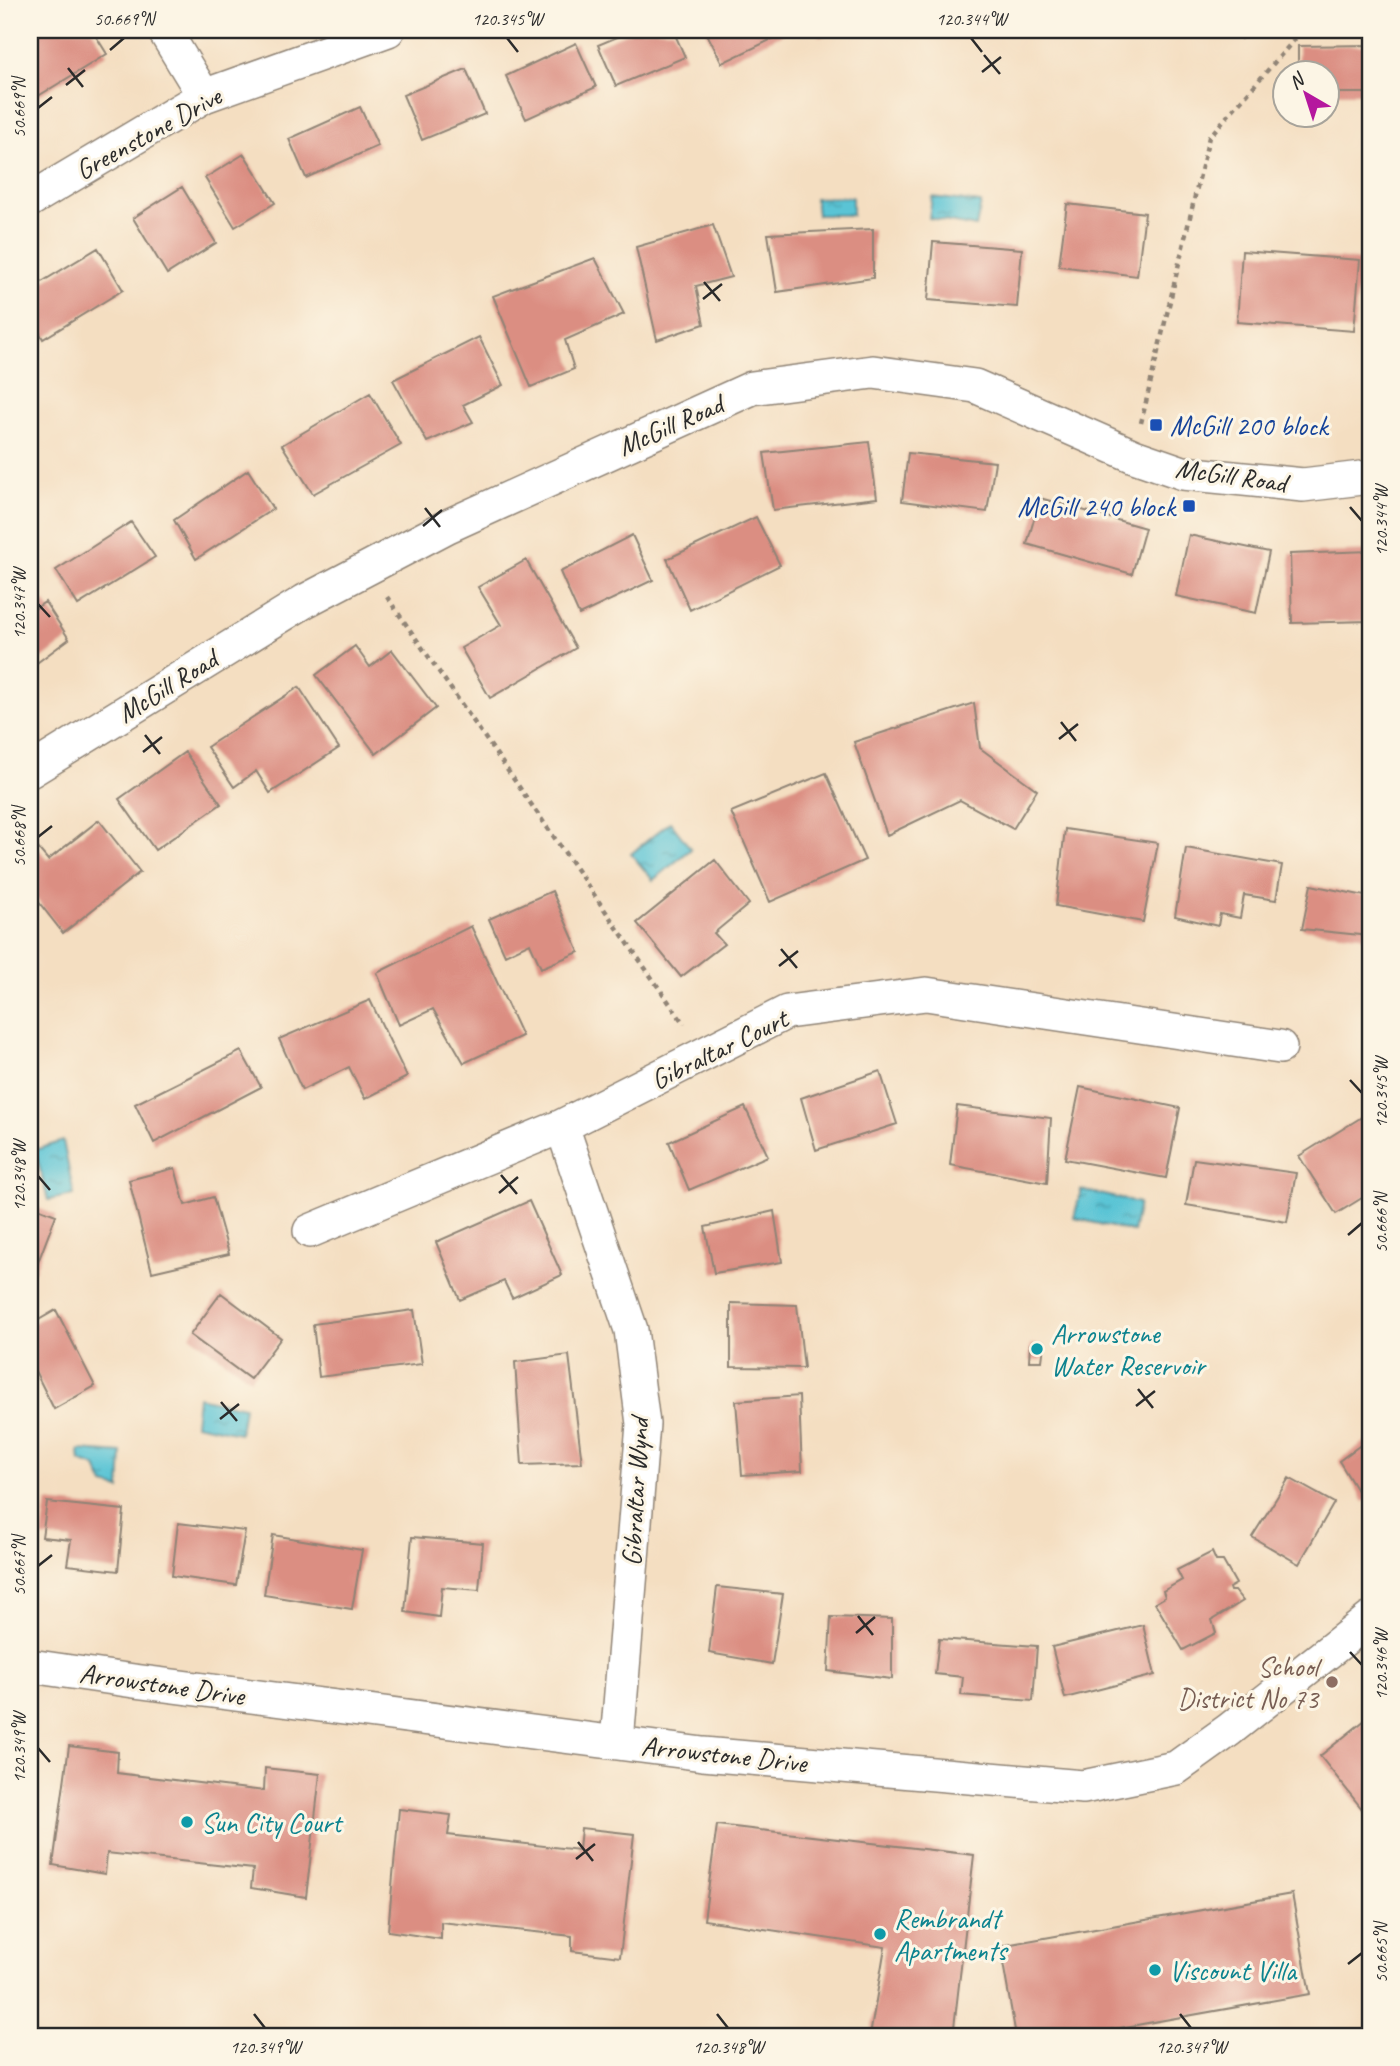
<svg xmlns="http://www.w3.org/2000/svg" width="1400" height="2066" font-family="Caveat,sans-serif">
  <defs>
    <pattern id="water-ripples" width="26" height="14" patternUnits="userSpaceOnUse" patternTransform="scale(1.75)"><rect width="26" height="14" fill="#5ac4d5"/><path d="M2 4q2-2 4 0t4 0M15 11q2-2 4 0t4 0" fill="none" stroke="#4b9fad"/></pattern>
  </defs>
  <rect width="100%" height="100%" fill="#fcf5e5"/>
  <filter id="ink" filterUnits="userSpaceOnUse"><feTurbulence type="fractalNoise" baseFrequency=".0143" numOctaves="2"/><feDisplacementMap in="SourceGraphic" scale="14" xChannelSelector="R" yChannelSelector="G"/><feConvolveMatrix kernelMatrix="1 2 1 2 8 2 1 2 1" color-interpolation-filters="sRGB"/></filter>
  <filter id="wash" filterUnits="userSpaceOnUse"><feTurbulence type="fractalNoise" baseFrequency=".00686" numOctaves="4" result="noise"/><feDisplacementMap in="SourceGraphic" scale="28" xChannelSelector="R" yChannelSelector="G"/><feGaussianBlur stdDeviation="1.57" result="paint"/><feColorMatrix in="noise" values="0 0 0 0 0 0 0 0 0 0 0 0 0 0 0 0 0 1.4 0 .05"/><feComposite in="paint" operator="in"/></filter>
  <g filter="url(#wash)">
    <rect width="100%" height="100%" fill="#f4dec1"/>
    <!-- water -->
    <path fill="url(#water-ripples)" stroke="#427880" stroke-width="2" d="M 852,197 L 852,215 L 817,215 L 815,198 Z
      M 932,197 L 981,203 L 976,227 L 929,218 Z
      M 670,822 L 691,849 L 653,880 L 631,854 Z
      M 63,1141 L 74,1195 L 48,1200 L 35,1150 Z
      M 1081,1190 L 1139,1203 L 1133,1232 L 1074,1218 Z
      M 198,1397 L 244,1407 L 240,1433 L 195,1424 Z
      M 79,1450 L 122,1453 L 120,1489 L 104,1485 L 96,1467 L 80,1461 Z"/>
    <g id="blocks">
      <!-- building -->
      <path fill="#db8e82" d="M 42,30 L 92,30 L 107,54 L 30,101 L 30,37 Z
        M 634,30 L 673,30 L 685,57 L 616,86 L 598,45 Z
        M 705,30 L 791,30 L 722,63 Z
        M 817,30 L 840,30 L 820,37 Z
        M 1235,30 L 1255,30 L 1241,39 Z
        M 576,43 L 596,87 L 526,119 L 506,76 Z
        M 1370,45 L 1370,93 L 1326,93 L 1326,74 L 1298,74 L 1298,46 Z
        M 466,69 L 485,114 L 422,140 L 403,95 Z
        M 360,107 L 378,146 L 306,178 L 289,139 Z
        M 244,154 L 275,203 L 235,227 L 205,178 Z
        M 182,187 L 216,243 L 167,274 L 133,218 Z
        M 1067,204 L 1145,213 L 1137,276 L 1059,266 Z
        M 713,225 L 731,277 L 696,286 L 704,324 L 657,340 L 636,247 Z
        M 873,229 L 873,278 L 777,292 L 768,234 Z
        M 933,242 L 1022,249 L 1017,307 L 928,300 Z
        M 98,248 L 123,290 L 43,339 L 30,316 L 30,289 Z
        M 1242,251 L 1360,260 L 1354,331 L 1237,322 Z
        M 595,258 L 624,314 L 565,340 L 574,369 L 531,387 L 493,296 Z
        M 479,337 L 503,385 L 463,405 L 473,422 L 427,442 L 393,380 Z
        M 370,393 L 401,445 L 313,494 L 282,445 Z
        M 869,442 L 877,498 L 773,510 L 764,453 Z
        M 908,453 L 995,462 L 987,512 L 902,501 Z
        M 248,470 L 273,509 L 196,559 L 174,520 Z
        M 1040,498 L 1145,528 L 1132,574 L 1027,544 Z
        M 756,517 L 780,565 L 690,610 L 667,559 Z
        M 131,522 L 155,557 L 78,605 L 56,570 Z
        M 632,535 L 653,580 L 579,615 L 560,572 Z
        M 1189,535 L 1269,552 L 1256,613 L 1176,596 Z
        M 1370,551 L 1370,621 L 1292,623 L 1290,554 Z
        M 526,560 L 576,648 L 490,698 L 461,648 L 501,625 L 478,587 Z
        M 45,602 L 69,639 L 30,668 L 30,612 Z
        M 355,646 L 370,667 L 392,650 L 436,708 L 376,754 L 316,675 Z
        M 299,687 L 339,748 L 270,793 L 256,771 L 234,787 L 207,747 Z
        M 974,703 L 980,748 L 1037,790 L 1013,829 L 960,800 L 887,835 L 854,742 Z
        M 185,752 L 221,804 L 155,850 L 119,799 Z
        M 826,773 L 865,860 L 770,902 L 731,812 Z
        M 99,820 L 140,872 L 63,933 L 30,891 L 30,852 L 37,847 L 48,860 Z
        M 1065,829 L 1158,843 L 1143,922 L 1056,906 Z
        M 1186,848 L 1282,865 L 1276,900 L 1244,895 L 1240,918 L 1220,914 L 1218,926 L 1175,916 Z
        M 715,860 L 749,904 L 714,933 L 724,944 L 681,977 L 637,923 Z
        M 1311,885 L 1370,897 L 1370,944 L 1360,935 L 1302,929 Z
        M 552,891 L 579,952 L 541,968 L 530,943 L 505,955 L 489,919 Z
        M 471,926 L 522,1036 L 464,1063 L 433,1009 L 399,1025 L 377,973 Z
        M 370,1000 L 407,1077 L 365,1099 L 349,1067 L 302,1090 L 279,1039 Z
        M 241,1051 L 261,1087 L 154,1143 L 135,1104 Z
        M 880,1071 L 897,1124 L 816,1150 L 801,1098 Z
        M 1080,1087 L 1180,1108 L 1166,1178 L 1065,1159 Z
        M 957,1106 L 1051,1118 L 1047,1183 L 950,1165 Z
        M 745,1107 L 768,1156 L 689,1190 L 669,1142 Z
        M 1370,1112 L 1370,1193 L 1336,1214 L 1299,1156 Z
        M 1194,1159 L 1296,1173 L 1287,1222 L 1186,1205 Z
        M 175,1168 L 185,1205 L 213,1197 L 229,1254 L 152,1272 L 129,1180 Z
        M 529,1201 L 562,1275 L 512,1298 L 504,1281 L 460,1300 L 436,1242 Z
        M 30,1205 L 56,1215 L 30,1283 Z
        M 774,1211 L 782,1262 L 714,1273 L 705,1227 Z
        M 221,1293 L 281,1338 L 250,1379 L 190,1335 Z
        M 731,1303 L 797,1305 L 804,1368 L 731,1367 Z
        M 56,1310 L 95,1386 L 54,1409 L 30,1361 L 30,1325 Z
        M 414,1310 L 422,1364 L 319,1377 L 313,1324 Z
        M 1030,1344 L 1044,1345 L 1042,1361 L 1029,1361 Z
        M 569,1355 L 582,1463 L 522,1465 L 515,1362 Z
        M 799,1396 L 802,1471 L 742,1475 L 736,1401 Z
        M 1370,1438 L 1370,1498 L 1364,1502 L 1339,1461 Z
        M 1289,1478 L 1334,1503 L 1299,1564 L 1252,1537 Z
        M 47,1502 L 124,1510 L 118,1571 L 67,1565 L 71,1540 L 42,1537 Z
        M 178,1523 L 245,1531 L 236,1585 L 172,1576 Z
        M 273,1535 L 362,1550 L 352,1609 L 264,1595 Z
        M 412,1537 L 483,1543 L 479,1590 L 442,1587 L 439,1617 L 405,1612 Z
        M 1212,1552 L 1216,1561 L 1223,1561 L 1236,1584 L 1229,1588 L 1230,1591 L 1235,1591 L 1243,1601 L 1212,1620 L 1216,1633 L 1183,1650 L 1155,1603 L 1165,1597 L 1163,1591 L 1182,1580 L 1177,1570 Z
        M 717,1587 L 783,1594 L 772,1664 L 709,1653 Z
        M 831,1617 L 892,1619 L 892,1679 L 828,1671 Z
        M 1143,1625 L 1155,1675 L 1065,1698 L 1052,1647 Z
        M 939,1639 L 1037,1646 L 1033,1701 L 961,1695 L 963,1677 L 935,1674 Z
        M 1370,1716 L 1370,1819 L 1320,1756 Z
        M 69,1746 L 118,1752 L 117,1773 L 264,1791 L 265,1768 L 320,1774 L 306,1897 L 251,1888 L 253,1869 L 107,1853 L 105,1874 L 53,1865 Z
        M 399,1809 L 451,1815 L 448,1835 L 579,1850 L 581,1828 L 634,1834 L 620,1957 L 572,1951 L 572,1936 L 441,1922 L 441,1939 L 388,1931 Z
        M 717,1825 L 974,1855 L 953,2036 L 870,2036 L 885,1947 L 704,1920 Z
        M 1292,1894 L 1310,1994 L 1075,2036 L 1016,2036 L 1000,1946 Z"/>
    </g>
  </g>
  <g filter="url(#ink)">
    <use href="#blocks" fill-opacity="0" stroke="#908476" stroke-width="2"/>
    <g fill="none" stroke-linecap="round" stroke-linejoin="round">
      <!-- minor casing -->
      <g stroke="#908476" stroke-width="36">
        <path id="minor" d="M 164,30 L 204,96
          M 30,200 L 204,96 L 388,30
          M 30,771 L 305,601 L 448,526 L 752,388 L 873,372 L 975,386 L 1134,456 L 1183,473 L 1303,485 L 1370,477
          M 562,1126 L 631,1330 L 643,1424 L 617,1742
          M 310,1231 L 562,1126 L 787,1012 L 926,994 L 1280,1047
          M 30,1666 L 134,1681 L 703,1754 L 1083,1787 L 1176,1768 L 1229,1730 L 1370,1619"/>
      </g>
      <!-- path -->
      <path stroke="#908476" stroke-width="4.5" stroke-dasharray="5 5" stroke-linecap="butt" d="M 1141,423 L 1209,137 L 1303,30
        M 387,597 L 684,1024"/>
      <!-- minor -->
      <use href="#minor" stroke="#fff" stroke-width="33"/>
    </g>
  </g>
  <!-- ticks -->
  <path fill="none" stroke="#2b2b2b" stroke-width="2.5" d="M 507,38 L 518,52M 971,38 L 982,52M 110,50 L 124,38M 984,55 L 1000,74M 68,68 L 83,87M 982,72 L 1001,57M 66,85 L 85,70M 38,108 L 52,97M 704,282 L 720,301M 703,299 L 722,284M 1350,507 L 1362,521M 425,508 L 440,527M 423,526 L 442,510M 38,604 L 50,617M 1061,722 L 1076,741M 145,735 L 160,754M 1059,739 L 1078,724M 143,752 L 162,737M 38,837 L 52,826M 781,949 L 797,968M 779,966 L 798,951M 1350,1080 L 1362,1093M 501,1175 L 517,1194M 38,1176 L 50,1190M 499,1193 L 518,1177M 1348,1235 L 1362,1223M 1138,1389 L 1153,1408M 221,1402 L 237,1421M 1136,1406 L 1155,1391M 220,1419 L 239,1404M 38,1566 L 52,1555M 858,1616 L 873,1635M 856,1633 L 875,1617M 1350,1652 L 1362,1665M 38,1748 L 50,1762M 578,1842 L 593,1861M 576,1859 L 595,1844M 1348,1964 L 1362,1953M 254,2014 L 265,2028M 717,2014 L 728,2028M 1180,2014 L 1191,2028"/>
  <!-- markers -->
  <g fill="#1a4fb4" stroke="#fcf5e5" stroke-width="2.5">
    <rect x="1149" y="418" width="14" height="14" rx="3.5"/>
    <rect x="1182" y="499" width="14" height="14" rx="3.5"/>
  </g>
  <g fill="#0f9aa8" stroke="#fcf5e5" stroke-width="2.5">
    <circle cx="1037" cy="1349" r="7"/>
    <circle cx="187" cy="1822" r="7"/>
    <circle cx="880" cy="1934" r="7"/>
    <circle cx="1155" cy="1970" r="7"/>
  </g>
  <circle fill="#8d6e63" stroke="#fcf5e5" stroke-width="2.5" cx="1332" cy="1682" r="7"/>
  <g text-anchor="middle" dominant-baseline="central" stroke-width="6" stroke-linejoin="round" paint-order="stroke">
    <!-- street labels -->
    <g font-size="28" fill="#2b2b2b" stroke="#fcf5e5">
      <text transform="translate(148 133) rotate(-29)">Greenstone Drive</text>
      <text transform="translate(670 425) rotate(-24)">McGill Road</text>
      <text transform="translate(1231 475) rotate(8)">McGill Road</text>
      <text transform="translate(167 686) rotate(-32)">McGill Road</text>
      <text transform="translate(719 1049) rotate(-26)">Gibraltar Court</text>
      <text transform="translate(635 1492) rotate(-87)">Gibraltar Wynd</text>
      <text transform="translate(162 1684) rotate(8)">Arrowstone Drive</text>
      <text transform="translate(724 1754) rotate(6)">Arrowstone Drive</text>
    </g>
    <!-- transit labels -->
    <g font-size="28" fill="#164399" stroke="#fcf5e5" text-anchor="start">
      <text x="1170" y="425">McGill 200 block</text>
      <text x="1175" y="506" text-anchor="end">McGill 240 block</text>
    </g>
    <!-- culture labels -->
    <g font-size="28" fill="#0d838f" stroke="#fcf5e5" text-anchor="start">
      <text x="1051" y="1333">Arrowstone<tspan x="1051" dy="32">Water Reservoir</tspan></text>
      <text x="201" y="1822">Sun City Court</text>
      <text x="894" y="1918">Rembrandt<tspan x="894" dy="32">Apartments</tspan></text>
      <text x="1169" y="1970">Viscount Villa</text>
    </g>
    <!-- education labels -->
    <g font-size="28" fill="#785e54" stroke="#fcf5e5" text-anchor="end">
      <text x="1318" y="1666">School<tspan x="1318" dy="32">District No 73</tspan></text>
    </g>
  </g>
  <!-- margin -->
  <rect width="1400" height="2066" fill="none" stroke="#fcf5e5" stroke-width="77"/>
  <!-- north arrow -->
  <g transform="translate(1306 94) rotate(321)"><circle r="33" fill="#fcf5e5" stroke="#a8a49b" stroke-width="2"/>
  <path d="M0-5L12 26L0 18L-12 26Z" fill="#b5179e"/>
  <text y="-10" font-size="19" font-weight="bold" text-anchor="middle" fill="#2b2b2b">N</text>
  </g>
  <rect x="38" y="38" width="1324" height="1990" fill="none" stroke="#2b2b2b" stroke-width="2.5"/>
  <g font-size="18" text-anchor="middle" fill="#2b2b2b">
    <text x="124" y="25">50.669°N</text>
    <text x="507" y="25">120.345°W</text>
    <text x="971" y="25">120.344°W</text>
    <text transform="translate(19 108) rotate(-90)" y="6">50.669°N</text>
    <text transform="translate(1381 521) rotate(-90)" y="6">120.344°W</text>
    <text transform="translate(19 604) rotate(-90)" y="6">120.347°W</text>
    <text transform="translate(19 837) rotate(-90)" y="6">50.668°N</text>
    <text transform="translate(1381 1093) rotate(-90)" y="6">120.345°W</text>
    <text transform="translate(19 1176) rotate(-90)" y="6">120.348°W</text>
    <text transform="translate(1381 1223) rotate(-90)" y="6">50.666°N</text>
    <text transform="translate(19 1566) rotate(-90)" y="6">50.667°N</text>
    <text transform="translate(1381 1665) rotate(-90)" y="6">120.346°W</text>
    <text transform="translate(19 1748) rotate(-90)" y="6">120.349°W</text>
    <text transform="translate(1381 1953) rotate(-90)" y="6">50.665°N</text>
    <text x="265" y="2053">120.349°W</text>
    <text x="728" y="2053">120.348°W</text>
    <text x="1191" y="2053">120.347°W</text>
  </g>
</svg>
